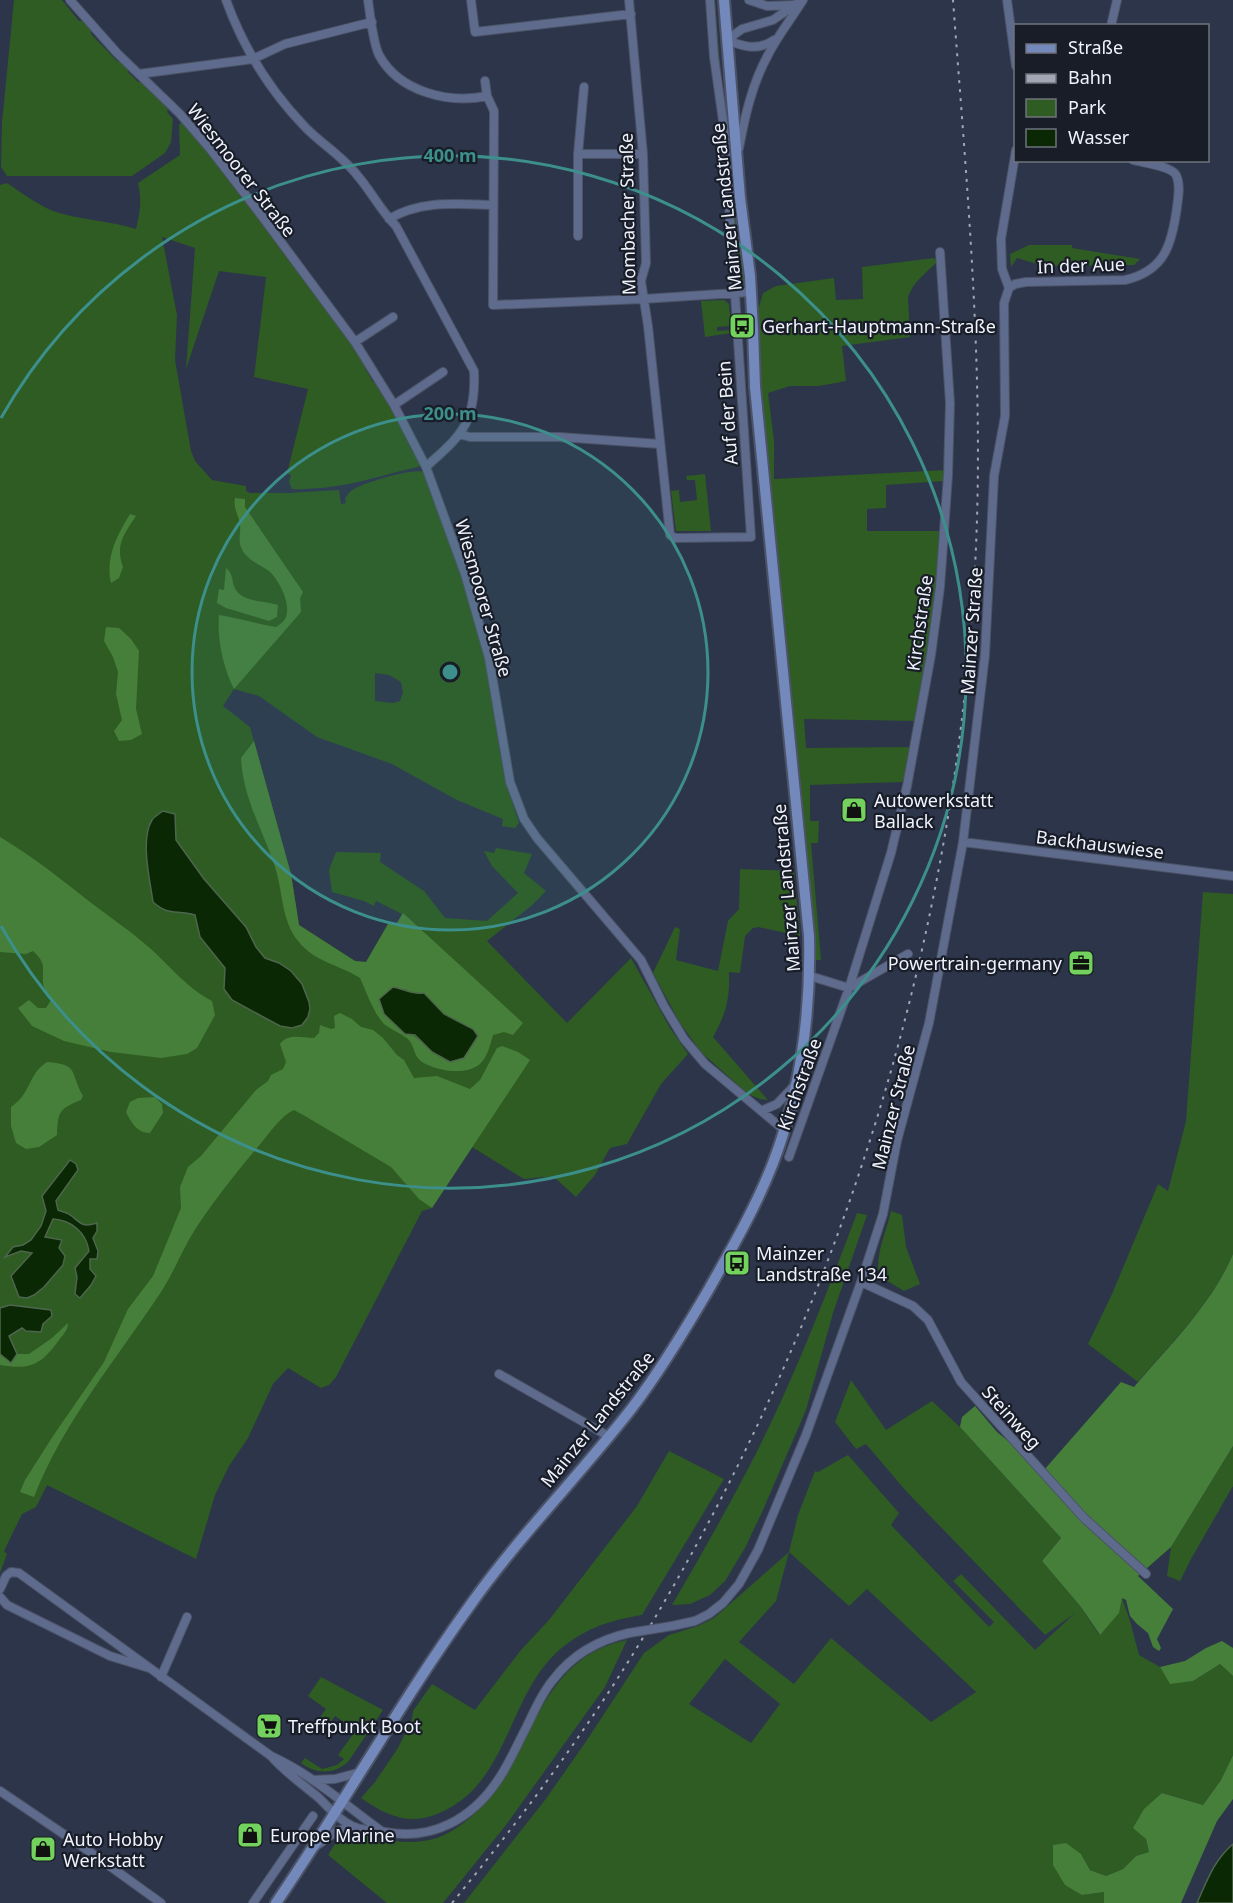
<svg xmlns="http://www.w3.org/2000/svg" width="1233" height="1903" font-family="'Noto Sans',sans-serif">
  <rect width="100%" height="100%" fill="#2d354a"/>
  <!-- green -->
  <path fill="#2e5c23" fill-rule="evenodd" d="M 14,0 L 62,0 L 79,21 L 85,21 L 91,26 L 91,34 L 117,61 L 122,62 L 127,65 L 128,72 L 138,82 L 142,82 L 168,109 L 167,112 L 173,119 L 171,142 L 165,153 L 132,176 L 7,176 L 1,167 L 2,123 Z
    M 713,0 L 715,0 L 721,78 L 729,123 L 744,282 L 740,287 L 738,286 Z
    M 183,120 L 242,198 L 243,198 L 256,212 L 367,366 L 365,368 L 373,382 L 379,383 L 413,453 L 416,452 L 421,464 L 418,467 C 385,474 355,485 321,488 C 311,488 301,490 292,489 L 289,482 L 291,475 L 287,473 L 308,389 L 254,377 L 266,277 L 219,271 L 186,369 L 195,248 L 162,237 L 177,315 L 175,360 L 191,451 L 195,461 L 212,480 L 246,486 L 246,491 L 250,493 L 289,493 L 339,490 L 341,504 L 346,503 L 345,499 C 347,495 350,491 354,489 C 367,482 412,468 424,472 L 466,582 L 483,647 L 504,777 L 519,823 L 515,828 L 502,826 L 503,819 L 457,800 L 392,764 L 317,737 L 259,696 L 234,689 L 223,706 L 250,727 L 291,874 L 299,925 L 355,961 L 366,962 L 388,924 L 397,923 L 402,914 L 376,901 L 374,906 L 364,901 L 332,892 L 329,870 L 336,852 L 381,853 L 380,862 L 424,891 L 445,918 L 487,921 L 518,893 L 492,866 L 484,851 L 494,853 L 496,848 L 532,854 L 524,873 L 546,891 L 531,906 L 487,941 L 567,1023 L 631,958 L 670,1028 L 688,1054 L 661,1084 L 627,1144 L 610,1148 L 595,1175 L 576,1197 L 555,1178 L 544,1177 L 524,1179 L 472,1147 L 432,1208 L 422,1211 L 336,1377 L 329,1385 L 321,1388 L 288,1368 L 273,1384 L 248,1438 L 229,1466 L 215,1495 L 196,1559 L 47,1485 L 36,1507 L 22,1514 L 4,1551 L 7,1554 L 0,1573 L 0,185 L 7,183 C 22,193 39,206 56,212 C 82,220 110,221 136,229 C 140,213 142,200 138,183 L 180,155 L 179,125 ZM 375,673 L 389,675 L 401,682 L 403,692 L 400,701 L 393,703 L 375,701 Z
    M 1029,245 L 1072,245 L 1072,248 L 1140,259 L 1134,265 L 1044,266 L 1017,258 L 1011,267 L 1010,254 Z
    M 934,258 L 937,262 C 926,273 913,282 908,297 L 910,337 L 842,346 L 846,381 L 819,386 L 790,386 L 768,393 L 774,441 L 774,479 L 947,470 L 944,481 L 886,485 L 886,508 L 867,509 L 867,531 L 939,531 L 937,589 L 928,654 L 916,721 L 804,719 L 806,748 L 912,747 L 907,773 L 902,782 L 810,785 L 810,821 L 819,821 L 818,843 L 811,843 L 821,960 L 814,960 L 769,479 L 759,369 L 757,308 L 759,307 L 763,293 L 776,286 L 834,278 L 836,300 L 863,299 L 862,267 Z
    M 724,300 L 729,304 L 731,326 L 717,327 L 717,331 L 731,330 L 731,333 L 705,337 L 701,301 Z
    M 705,474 L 711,531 L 676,531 L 671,491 L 679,490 L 680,502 L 697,500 L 695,480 L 687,480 L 686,476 Z
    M 740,869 L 794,871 L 800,936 L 758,927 L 753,928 L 745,936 L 740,973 L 729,972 C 730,999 726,1014 713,1037 L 768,1100 L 760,1099 L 748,1094 L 701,1052 L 680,1023 L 653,973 L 675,927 L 680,929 L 676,960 L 718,971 L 728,921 L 739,909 Z
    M 1203,892 L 1233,894 L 1233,1254 C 1213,1302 1172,1342 1138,1382 L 1088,1344 L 1112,1294 L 1158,1184 L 1168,1191 L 1186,1121 Z
    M 891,1211 L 902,1215 L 906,1247 L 920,1284 L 904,1291 L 879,1276 C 875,1254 886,1233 891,1211 Z
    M 857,1213 L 867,1215 L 833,1313 L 806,1410 L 763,1510 L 745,1548 L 725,1581 L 710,1595 L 690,1604 L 672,1605 C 699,1559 725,1513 750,1465 C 792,1384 825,1298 857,1213 Z
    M 851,1380 L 886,1430 L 932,1401 L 960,1427 L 1061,1538 L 1042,1561 L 1081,1607 L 1099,1635 L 1122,1598 L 1130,1621 L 1139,1655 L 1160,1667 L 1170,1683 L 1193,1681 L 1220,1664 L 1233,1676 L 1233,1755 L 1221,1780 L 1203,1805 L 1162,1793 L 1146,1839 L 1149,1852 L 1136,1856 L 1123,1869 L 1106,1876 L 1090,1870 L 1081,1854 L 1082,1895 L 1104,1892 L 1104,1903 L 464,1903 L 545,1800 L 585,1743 L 644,1653 L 669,1635 L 698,1626 L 714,1618 L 789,1552 L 798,1515 L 815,1471 L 818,1472 L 848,1455 L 899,1513 L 891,1525 L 989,1627 L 994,1622 L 953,1581 L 961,1574 L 1035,1650 L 1075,1613 L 1045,1635 L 906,1491 L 866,1444 L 856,1449 L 835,1422 ZM 789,1552 L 849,1606 L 867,1589 L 976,1692 L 931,1722 L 831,1638 L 794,1684 L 739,1642 L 776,1601 ZM 725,1659 L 780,1704 L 751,1743 L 689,1704 Z
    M 1233,1446 L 1233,1486 L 1191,1559 L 1180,1581 L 1167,1576 L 1171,1547 Z
    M 669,1451 L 724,1479 L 642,1615 C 609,1620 581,1630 556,1653 C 506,1701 508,1786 437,1814 C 409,1826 385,1815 361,1798 L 375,1782 L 398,1748 L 412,1719 L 413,1711 L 432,1684 L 475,1710 L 521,1650 L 549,1620 L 637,1506 Z
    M 627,1640 L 605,1687 L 506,1825 L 443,1903 L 387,1903 L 328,1855 L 342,1833 C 376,1834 402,1849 437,1838 C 450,1833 462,1825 472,1816 C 534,1762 533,1659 627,1640 Z
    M 321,1677 L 383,1710 L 348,1762 C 333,1775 316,1774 301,1763 L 305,1758 L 322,1769 L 337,1765 L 344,1759 L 338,1755 L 356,1730 L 335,1716 L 323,1732 L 314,1726 L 326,1709 L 308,1696 Z"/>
  <!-- forest -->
  <path fill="#467f39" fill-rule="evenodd" d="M 235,498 L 245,499 L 245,507 L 303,592 L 300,598 L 301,612 L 234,689 C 223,667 217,640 219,615 C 239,618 257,624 276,627 C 280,624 284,622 286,617 C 291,603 279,580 269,571 C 260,565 245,559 241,547 C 238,541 241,531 240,524 C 238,514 233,508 235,498 Z
    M 130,514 L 136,516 C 124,534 115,545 123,567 L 119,578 L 111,583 C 105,558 117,535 130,514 Z
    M 226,568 C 234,574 231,582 236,590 C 243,602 266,601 278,605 L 277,617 L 269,621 L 226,608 L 217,603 L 219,589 L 224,590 Z
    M 106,627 L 119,628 L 131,639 L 139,651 L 136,709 L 142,734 L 131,740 L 119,741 L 114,731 L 122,720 L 116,694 L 118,672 L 113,657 L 104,641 Z
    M 254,741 L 291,874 L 299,925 L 355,961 L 366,962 L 388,924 L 397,923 L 403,913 L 523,1023 L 513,1035 L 504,1032 L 493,1035 C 491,1043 487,1058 480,1064 C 465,1076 437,1071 422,1062 C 413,1056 415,1046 408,1039 C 401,1033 391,1030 384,1024 C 373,1012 367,993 360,978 C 340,965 314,962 298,941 C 281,920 283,891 275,867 C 263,830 243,799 241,758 ZM 405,989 L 416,995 L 424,993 L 444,1014 L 473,1029 L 422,1042 L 384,1014 Z
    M 0,837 C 34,857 63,881 94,905 C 111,918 129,930 145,944 C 168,963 185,987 212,1001 L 215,1015 L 197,1048 L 187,1054 L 161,1058 L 111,1052 L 64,1041 L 32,1026 L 18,1008 L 29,1000 L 38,1008 L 46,1008 L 51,1000 C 49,995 43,988 43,982 C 42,967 47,964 33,951 L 26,954 L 0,952 Z
    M 340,1013 L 352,1019 L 361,1027 L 373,1030 L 383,1038 L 397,1055 L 404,1060 L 414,1078 L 437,1076 L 470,1089 L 480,1080 L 497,1048 L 502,1046 L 518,1052 L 530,1060 L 432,1208 L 419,1199 L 391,1167 L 305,1116 L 294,1110 C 282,1115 271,1131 262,1142 C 239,1169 216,1198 196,1228 C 183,1248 174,1272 161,1292 C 118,1357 62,1424 34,1497 L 20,1492 L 25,1480 L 53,1436 L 104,1362 L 128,1309 L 153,1276 L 181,1208 L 180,1187 L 188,1167 L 201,1156 L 256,1090 L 268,1081 L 271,1075 L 283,1069 L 286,1062 L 280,1044 C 288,1033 302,1038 314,1038 L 319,1033 L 320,1025 L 331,1029 L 335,1028 L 334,1016 Z
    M 47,1062 C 80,1065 69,1071 83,1096 L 81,1100 C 59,1109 58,1111 57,1135 L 39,1147 L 26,1149 L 16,1143 L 11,1126 L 11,1107 C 32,1093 27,1075 47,1062 Z
    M 155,1097 L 162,1104 L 163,1113 L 150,1133 C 137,1133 131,1122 126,1112 L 130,1102 L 138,1098 Z
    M 1233,1254 L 1233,1446 L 1171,1547 L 1138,1576 L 1173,1609 L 1157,1639 L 1161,1648 L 1159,1651 L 1153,1647 L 1148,1633 L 1137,1624 L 1130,1616 L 1126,1600 L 1122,1598 L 1119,1613 L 1100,1635 L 1081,1607 L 1042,1561 L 1061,1538 L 960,1427 L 962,1417 L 975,1406 L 997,1432 L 1044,1470 L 1121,1382 L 1134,1387 C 1169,1346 1212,1304 1233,1254 Z
    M 68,1323 C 68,1330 63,1335 59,1340 C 41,1365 31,1370 0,1365 L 0,1354 L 11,1362 L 17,1354 L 29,1354 L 52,1338 Z
    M 1222,1641 L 1233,1648 L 1233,1676 L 1220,1664 L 1193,1681 L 1170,1684 L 1160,1667 L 1185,1661 L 1206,1648 Z
    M 1233,1755 L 1233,1799 L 1217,1821 L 1181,1903 L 1104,1903 L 1104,1892 L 1082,1895 L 1065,1885 L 1053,1865 L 1053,1845 L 1066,1843 L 1081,1854 L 1090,1870 L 1106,1876 L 1123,1869 L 1136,1856 L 1149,1852 L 1146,1839 L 1133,1828 L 1144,1809 L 1162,1793 L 1203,1805 L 1221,1780 Z"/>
  <!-- water -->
  <path fill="#092803" stroke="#4e654e" stroke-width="1.5" d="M 163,811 L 175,814 L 176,840 L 204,879 L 246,927 L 256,947 L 265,958 L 279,963 L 291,971 L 302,984 L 309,1002 L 310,1009 L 308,1017 L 302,1025 L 292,1028 L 280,1026 L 232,1000 L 224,989 L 225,968 L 200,937 L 195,915 C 176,909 170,917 153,902 C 150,881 140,839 152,820 C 154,817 160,813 163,811 Z
    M 393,987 C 404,989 413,995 424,993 L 444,1014 L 473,1029 L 478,1036 L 464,1058 L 450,1062 L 432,1052 L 415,1035 L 405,1034 L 384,1014 L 379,999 Z
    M 70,1160 L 76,1164 L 78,1170 L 56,1201 L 58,1210 C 63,1212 69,1213 73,1217 C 82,1225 84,1227 97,1223 L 97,1231 L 93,1238 L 98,1251 L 97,1259 L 90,1259 L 90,1269 L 96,1276 L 91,1285 L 80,1298 L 75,1294 L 77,1277 L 75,1268 L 89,1251 C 86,1232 71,1220 53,1219 L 45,1237 L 62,1240 L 59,1248 L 65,1256 L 63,1265 L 44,1287 L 34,1295 L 27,1298 L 19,1297 L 11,1276 L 32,1253 L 21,1251 L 5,1257 L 13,1247 L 23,1245 L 31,1240 L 41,1226 L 46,1211 L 42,1196 Z
    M 10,1305 L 51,1310 L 52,1316 L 43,1324 L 41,1332 L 26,1331 L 22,1328 L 9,1336 L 17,1354 L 11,1363 L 0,1354 L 0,1308 Z
    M 1233,1844 L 1233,1903 L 1197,1903 C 1207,1881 1214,1860 1233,1844 Z"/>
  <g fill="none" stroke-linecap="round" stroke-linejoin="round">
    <!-- minor casing -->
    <g stroke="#4c5367" stroke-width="10">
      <path id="minor" d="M 70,0 L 117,53 L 180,114 L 211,150 L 258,211 L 355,342 L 394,405 L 426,467 L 465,574 L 489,658 L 510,782 L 524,819 L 537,838 L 641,960 L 664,1006 L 684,1039 L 705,1064 L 784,1130
        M 226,0 C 243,47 271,92 306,128 C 322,144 343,157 357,175 C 371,191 381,211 396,226 L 474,371 C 475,392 473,417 459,434 C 451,446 437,456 426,467
        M 368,0 C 370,14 373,43 379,55 C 399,92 449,104 487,96
        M 471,0 L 475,32 L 631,14
        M 629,0 L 643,154 L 646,263 L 641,281 L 648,326 L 670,535 L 675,538 L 751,537 L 724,128 L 714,57 L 710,0
        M 749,0 L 767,6 L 793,5
        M 1007,0 L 1016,66
        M 1111,26 L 1117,0
        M 774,40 C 758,51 744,47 727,40 L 742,29 L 773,20 L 802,0
        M 139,74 L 253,59 L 285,44 L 372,22
        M 485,81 L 487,96 L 494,111 L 493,305 L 643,299 L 751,292
        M 739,148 C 745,116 752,84 768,55 C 778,35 792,18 803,0
        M 578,154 L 643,154
        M 389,219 C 421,200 456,204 492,205
        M 578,236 L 578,154 L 584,87
        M 1009,288 L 1015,284 L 1026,282 L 1125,280 C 1165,271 1172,244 1177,207 C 1178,198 1181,185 1176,175 C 1171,166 1144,163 1133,160
        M 355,342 L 393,317
        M 394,405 L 443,372
        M 459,434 L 470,437 L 559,437 L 660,444
        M 963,842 L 1233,876
        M 810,976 L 849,988 L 908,954
        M 761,1111 L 777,1104 L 794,1086
        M 789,1157 L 849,988 L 891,853 L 907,786 L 931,655 L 940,587 L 948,475 L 950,403 L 940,252
        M 861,1282 L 913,1306 L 928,1320 L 961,1382 L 1084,1518 L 1146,1574
        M 499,1374 L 608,1436
        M 0,1589 L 6,1576 L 11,1572 L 19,1573 L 271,1756 C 311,1774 344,1804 380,1830
        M 0,1597 L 7,1605 L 110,1656 L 149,1668
        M 672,1626 L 695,1621 L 709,1614 L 723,1603 L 739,1584 L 758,1550 L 806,1435 L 861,1282 L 883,1214 L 897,1141 L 929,1023 L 963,842 L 985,655 L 994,476 L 1005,416 L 1004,303 L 1009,288 L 1002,269 L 1001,239 L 1016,150
        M 161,1677 L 187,1617
        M 271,1756 C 285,1772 302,1784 319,1798 C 330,1809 339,1820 354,1827 C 363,1831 375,1829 385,1832 C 432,1841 472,1819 498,1780 C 509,1764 517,1745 526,1728 C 534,1712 541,1694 553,1680 C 572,1655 598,1640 629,1633
        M 314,1780 L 335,1779 L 361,1772
        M 0,1791 L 93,1854 L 161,1903
        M 316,1846 L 337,1831 L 355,1827
        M 253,1903 L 313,1816"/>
    </g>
    <!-- secondary casing -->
    <g stroke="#4c5367" stroke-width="14">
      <path id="secondary" d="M 276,1903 C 343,1805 401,1701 471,1604 C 520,1535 580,1475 632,1408 C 661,1370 685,1330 709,1289 C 732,1248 756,1207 773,1163 C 801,1090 811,1014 809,936 L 755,387 L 753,329 L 750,276 L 740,198 L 724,0"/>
    </g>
    <!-- minor -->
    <use href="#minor" stroke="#5e6b8c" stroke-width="8"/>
    <!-- secondary -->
    <use href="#secondary" stroke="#7388bb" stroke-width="10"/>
    <!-- rail -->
    <path stroke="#a2a7b6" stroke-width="2" stroke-dasharray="3 6" stroke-linecap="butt" d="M 452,1903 C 525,1814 594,1721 653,1621 C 852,1287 965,909 977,519 C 982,346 966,173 953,0"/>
    <!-- minor-bridge casing -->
    <g stroke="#4c5367" stroke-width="10" stroke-linecap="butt">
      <path id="minor-bridge" d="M 629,1633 L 672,1626"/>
    </g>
    <!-- minor-bridge -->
    <use href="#minor-bridge" stroke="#5e6b8c" stroke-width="8"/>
  </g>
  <!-- distance rings -->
  <circle cx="450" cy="672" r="258" fill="#3c8f8b" fill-opacity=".12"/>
  <g fill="none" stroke="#3c8f8b" stroke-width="3">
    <circle cx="450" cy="672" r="258"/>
    <path d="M1 418A516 516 0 1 1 1 926"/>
  </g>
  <!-- icons -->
  <defs>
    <g id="bus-square" transform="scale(1.35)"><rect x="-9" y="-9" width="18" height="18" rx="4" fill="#73d25d" stroke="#191d27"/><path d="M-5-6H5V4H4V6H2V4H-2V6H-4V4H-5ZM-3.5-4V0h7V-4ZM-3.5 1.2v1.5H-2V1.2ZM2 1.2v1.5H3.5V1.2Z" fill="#111"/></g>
    <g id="shop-square" transform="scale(1.35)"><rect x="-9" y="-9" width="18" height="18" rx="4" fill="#73d25d" stroke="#191d27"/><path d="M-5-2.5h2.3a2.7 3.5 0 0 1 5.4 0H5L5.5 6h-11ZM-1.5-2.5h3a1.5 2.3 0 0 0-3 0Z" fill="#111"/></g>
    <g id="office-square" transform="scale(1.35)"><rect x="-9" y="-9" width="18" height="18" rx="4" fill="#73d25d" stroke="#191d27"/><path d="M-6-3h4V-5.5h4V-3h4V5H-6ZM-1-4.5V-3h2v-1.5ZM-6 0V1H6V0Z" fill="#111"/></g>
    <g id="supermarket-square" transform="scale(1.35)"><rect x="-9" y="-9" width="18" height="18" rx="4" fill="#73d25d" stroke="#191d27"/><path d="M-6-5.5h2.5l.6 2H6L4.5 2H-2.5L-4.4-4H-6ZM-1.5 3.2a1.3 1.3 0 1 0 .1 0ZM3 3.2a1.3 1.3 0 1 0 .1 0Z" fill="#111"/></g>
  </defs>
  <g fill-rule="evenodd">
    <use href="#bus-square" x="742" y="326"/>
    <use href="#shop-square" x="854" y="810"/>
    <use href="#office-square" x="1081" y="963"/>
    <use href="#bus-square" x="737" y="1263"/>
    <use href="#supermarket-square" x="269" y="1726"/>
    <use href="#shop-square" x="250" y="1835"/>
    <use href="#shop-square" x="43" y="1849"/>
  </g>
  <g text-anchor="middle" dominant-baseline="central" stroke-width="4.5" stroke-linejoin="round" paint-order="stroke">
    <!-- street labels -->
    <g font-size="18" fill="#eff3fe" stroke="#191d27">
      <text transform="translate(242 170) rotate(52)">Wiesmoorer Straße</text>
      <text transform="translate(726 207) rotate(-96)">Mainzer Landstraße</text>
      <text transform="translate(627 214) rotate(-91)">Mombacher Straße</text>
      <text transform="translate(1081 265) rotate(-2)">In der Aue</text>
      <text transform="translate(727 413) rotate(-94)">Auf der Bein</text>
      <text transform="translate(484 598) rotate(74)">Wiesmoorer Straße</text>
      <text transform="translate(919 623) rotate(-82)">Kirchstraße</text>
      <text transform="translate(971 631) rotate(-86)">Mainzer Straße</text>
      <text transform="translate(1100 844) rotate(7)">Backhauswiese</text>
      <text transform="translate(786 888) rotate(-95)">Mainzer Landstraße</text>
      <text transform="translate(799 1084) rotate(-70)">Kirchstraße</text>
      <text transform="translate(893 1107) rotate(-76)">Mainzer Straße</text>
      <text transform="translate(1012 1417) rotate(48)">Steinweg</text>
      <text transform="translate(597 1419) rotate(-51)">Mainzer Landstraße</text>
    </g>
    <!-- poi labels -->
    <g font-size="18" fill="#eff3fe" stroke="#191d27" text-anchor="start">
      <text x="762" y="326">Gerhart-Hauptmann-Straße</text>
      <text x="874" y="800">Autowerkstatt<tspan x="874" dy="21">Ballack</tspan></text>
      <text x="1062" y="963" text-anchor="end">Powertrain-germany</text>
      <text x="756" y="1253">Mainzer<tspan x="756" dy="21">Landstraße 134</tspan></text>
      <text x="288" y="1726">Treffpunkt Boot</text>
      <text x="270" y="1835">Europe Marine</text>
      <text x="63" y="1839">Auto Hobby<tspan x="63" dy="21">Werkstatt</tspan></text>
    </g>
  </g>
  <circle cx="450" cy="672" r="9" fill="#3c8f8b" stroke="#191d27" stroke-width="3"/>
  <g font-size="18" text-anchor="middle" font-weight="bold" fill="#3c8f8b" stroke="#191d27" stroke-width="4.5" stroke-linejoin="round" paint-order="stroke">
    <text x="450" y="162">400 m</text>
    <text x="450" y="420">200 m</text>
  </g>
  <!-- legend -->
  <rect x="1014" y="24" width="195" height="138" fill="#191d27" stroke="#6f737d" stroke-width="1.5"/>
  <rect x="1026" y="44" width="30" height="9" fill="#7388bb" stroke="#6f737d" stroke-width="1.5"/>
  <text x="1068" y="54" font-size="18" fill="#eff3fe">Straße</text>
  <rect x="1026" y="74" width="30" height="9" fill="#a2a7b6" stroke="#6f737d" stroke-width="1.5"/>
  <text x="1068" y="84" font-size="18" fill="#eff3fe">Bahn</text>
  <rect x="1026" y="99" width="30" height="18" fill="#2e5c23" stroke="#6f737d" stroke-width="1.5"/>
  <text x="1068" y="114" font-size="18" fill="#eff3fe">Park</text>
  <rect x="1026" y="129" width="30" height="18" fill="#092803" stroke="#6f737d" stroke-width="1.5"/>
  <text x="1068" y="144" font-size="18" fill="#eff3fe">Wasser</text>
</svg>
